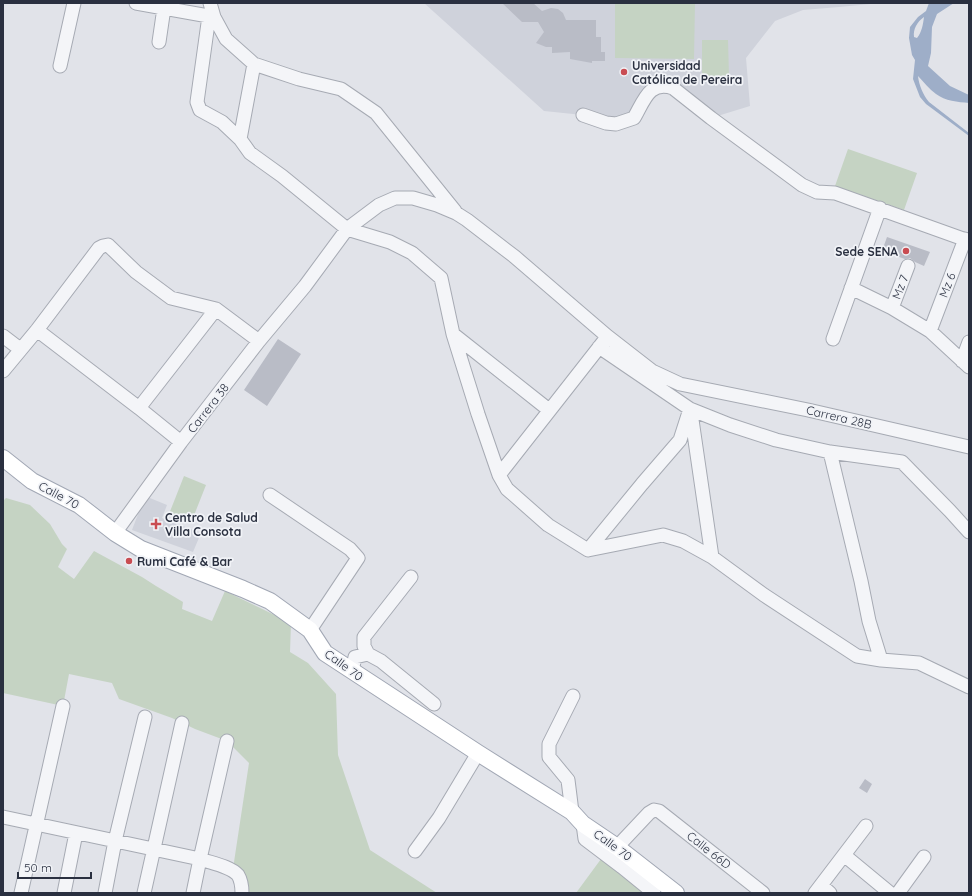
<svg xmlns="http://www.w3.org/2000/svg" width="972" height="896" font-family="Quicksand,sans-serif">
  <rect width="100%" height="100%" fill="#e1e3e9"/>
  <!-- built -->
  <path fill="#cfd2db" d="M 424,3 L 881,3 L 839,7 L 803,10 L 775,21 L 746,58 L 750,106 L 711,118 L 679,92 L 656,87 L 634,118 L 616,124 L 583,115 L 544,111 Z
    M 145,496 L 167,505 L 162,518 L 201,533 L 193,552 L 132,530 Z"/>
  <!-- green -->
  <path fill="#c5d3c3" d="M 615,3 L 695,3 L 694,59 L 615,58 Z
    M 702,40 L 728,40 L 729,76 L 702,76 Z
    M 848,149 L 917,173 L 904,210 L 835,186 Z
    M 184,476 L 206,485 L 191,523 L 169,514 Z
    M 6,498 L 30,505 L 50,524 L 62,544 L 67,549 L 58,567 L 74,579 L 94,551 L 142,577 L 156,586 L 183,602 L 182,609 L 212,621 L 225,591 L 291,623 L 290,652 L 308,663 L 336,694 L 338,755 L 370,850 L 437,893 L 236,893 L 234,862 L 249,763 L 227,741 L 195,729 L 172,718 L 119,699 L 112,683 L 69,674 L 63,706 L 3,693 L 3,501 Z
    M 601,859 L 643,893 L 576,893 Z"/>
  <!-- water -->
  <path fill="#9eaec8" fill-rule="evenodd" d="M 929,3 L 954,3 L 937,14 L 932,27 L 931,53 L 928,66 L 950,86 L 969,95 L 969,103 C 958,102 945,101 936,94 C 929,89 924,82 918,76 C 919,85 923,95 929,102 L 969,133 L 969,136 L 926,104 L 920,97 L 913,79 L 915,60 L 912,55 L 909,38 L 910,27 L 918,17 L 926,11 ZM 924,17 C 923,24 922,32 917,38 L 914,37 C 913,29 917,22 924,17 Z"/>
  <!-- building -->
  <path fill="#b9bcc6" d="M 502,3 L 533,3 L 542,11 L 551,8 L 558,9 L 563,13 L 566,20 L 596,20 L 596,37 L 601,37 L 601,52 L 605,52 L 605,61 L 592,61 L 592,63 L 570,59 L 570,52 L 552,53 L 552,47 L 546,47 L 536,43 L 544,32 L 538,22 L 522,22 Z
    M 887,237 L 930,252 L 924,266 L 915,262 L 910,258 L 905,259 L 882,251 Z
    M 278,339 L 301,354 L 267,406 L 244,390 Z
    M 865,779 L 872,784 L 867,793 L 859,788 Z"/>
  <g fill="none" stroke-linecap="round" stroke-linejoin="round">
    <!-- minor casing -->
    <g stroke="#a6aab3" stroke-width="15">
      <path id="minor" d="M 136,3 L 214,17
        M 210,3 L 214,17 L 226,39 L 254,64 L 299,79 L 341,89 L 376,113 L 455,211
        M 209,16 L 197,102 L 200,110 L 222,122 L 240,139 L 250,153 L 282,176 L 347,229 L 390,242 L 412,253 L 441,278 L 453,334 L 478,414 L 499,475 L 507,489 L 548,525 L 588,550 L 663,535 L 683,541 L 712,557 L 764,595 L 857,656 L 881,660 L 919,663 L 969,687
        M 159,42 L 164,8
        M 60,66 L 74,3
        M 583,115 L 606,123 L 616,124 L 634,118 C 644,101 649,80 673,88 L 711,118 L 802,185 L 817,192 L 835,193 L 969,241
        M 240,139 L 254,64
        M 851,288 L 892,308 L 930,331 L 969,367
        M 892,308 L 908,266
        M 37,330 L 139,408 L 181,442
        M 930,331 L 965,239
        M 453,334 L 549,410
        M 3,336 L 20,349
        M 833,339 L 880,208
        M 599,347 L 690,409 L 730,425 L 776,440 L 830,452 L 902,462 L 950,511 L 969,532
        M 962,361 L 969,342
        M 3,371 L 37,330 L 99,248 L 103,246 L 108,245 L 136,272 L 171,298 L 216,309 L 259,341
        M 139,408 L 216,309
        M 691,413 L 712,557
        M 830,452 L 861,581 L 869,621 L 881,660
        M 499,475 L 604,341
        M 270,495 L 350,549 L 358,558 L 310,630
        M 115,533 L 181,442 L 259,341 L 305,286 L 347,229 L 379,205 L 395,198 L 413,198 L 437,205 L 456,213 L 467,220 L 515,257 L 607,336 L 652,371 L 680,384 L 808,410 L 969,447
        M 588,550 L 642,484 L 680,440 L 690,409
        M 368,654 L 364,646 L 364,637 L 411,577
        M 352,671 L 355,657 L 368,654 L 381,661 L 434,704
        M 572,812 L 568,780 L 549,757 L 549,744 L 573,696
        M 3,817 L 200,859 C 211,863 230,866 238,875 C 241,880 242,887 242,893
        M 583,824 L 585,839 L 622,867 L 654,893
        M 617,847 L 649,813 L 654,810 L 659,811 L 763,893
        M 415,851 L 439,818 L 478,753
        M 844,855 L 890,893
        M 821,885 L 830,893
        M 21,893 L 63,706
        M 64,893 L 76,833
        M 105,893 L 115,841 L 145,717
        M 144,893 L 182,723
        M 193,893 L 200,859 L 227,741
        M 815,893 L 866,826
        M 898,893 L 924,857"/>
    </g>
    <!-- major casing -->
    <g stroke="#a1a7b4" stroke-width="18">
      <path id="major" d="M 3,458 L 32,481 L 79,505 L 115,533 L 141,549 L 243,589 L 270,601 L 310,630 L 325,653 L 478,753 L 572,812 L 583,824 L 617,847 L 676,893"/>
    </g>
    <!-- minor -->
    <use href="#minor" stroke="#f4f5f8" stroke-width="13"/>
    <!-- major -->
    <use href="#major" stroke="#fff" stroke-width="16"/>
  </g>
  <!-- markers -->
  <g fill="#c94c52" stroke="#f1f3f7" stroke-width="1.5">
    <circle cx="624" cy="72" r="4"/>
    <circle cx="906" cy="251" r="4"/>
    <path d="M154 518h4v4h4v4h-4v4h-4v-4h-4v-4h4z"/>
    <circle cx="129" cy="561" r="4"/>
  </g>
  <g text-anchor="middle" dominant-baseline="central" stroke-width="3.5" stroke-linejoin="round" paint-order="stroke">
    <!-- poi labels -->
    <g font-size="12" font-weight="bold" fill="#2a3040" stroke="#f1f3f7" text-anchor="start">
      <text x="632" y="65">Universidad<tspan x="632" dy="14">Católica de Pereira</tspan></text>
      <text x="898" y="251" text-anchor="end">Sede SENA</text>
      <text x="165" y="517">Centro de Salud<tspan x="165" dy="14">Villa Consota</tspan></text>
      <text x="137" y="561">Rumi Café &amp; Bar</text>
    </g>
    <!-- street labels -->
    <g font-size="12" fill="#2a3040" stroke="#f1f3f7">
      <text transform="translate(947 285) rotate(-69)">Mz 6</text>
      <text transform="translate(900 287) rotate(-69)">Mz 7</text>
      <text transform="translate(208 408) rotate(-52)">Carrera 38</text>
      <text transform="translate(839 417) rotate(13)">Carrera 28B</text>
      <text transform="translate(59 495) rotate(28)">Calle 70</text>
      <text transform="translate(344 665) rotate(36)">Calle 70</text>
      <text transform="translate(613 845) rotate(36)">Calle 70</text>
      <text transform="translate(709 850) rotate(38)">Calle 66D</text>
    </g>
  </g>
  <!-- border -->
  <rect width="972" height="896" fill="none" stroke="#2a3040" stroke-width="8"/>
  <!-- scale -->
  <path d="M18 872v6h73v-6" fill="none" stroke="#2a3040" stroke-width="2"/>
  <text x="24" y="872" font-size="12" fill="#2a3040" stroke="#f1f3f7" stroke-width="3" paint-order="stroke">50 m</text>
</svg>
